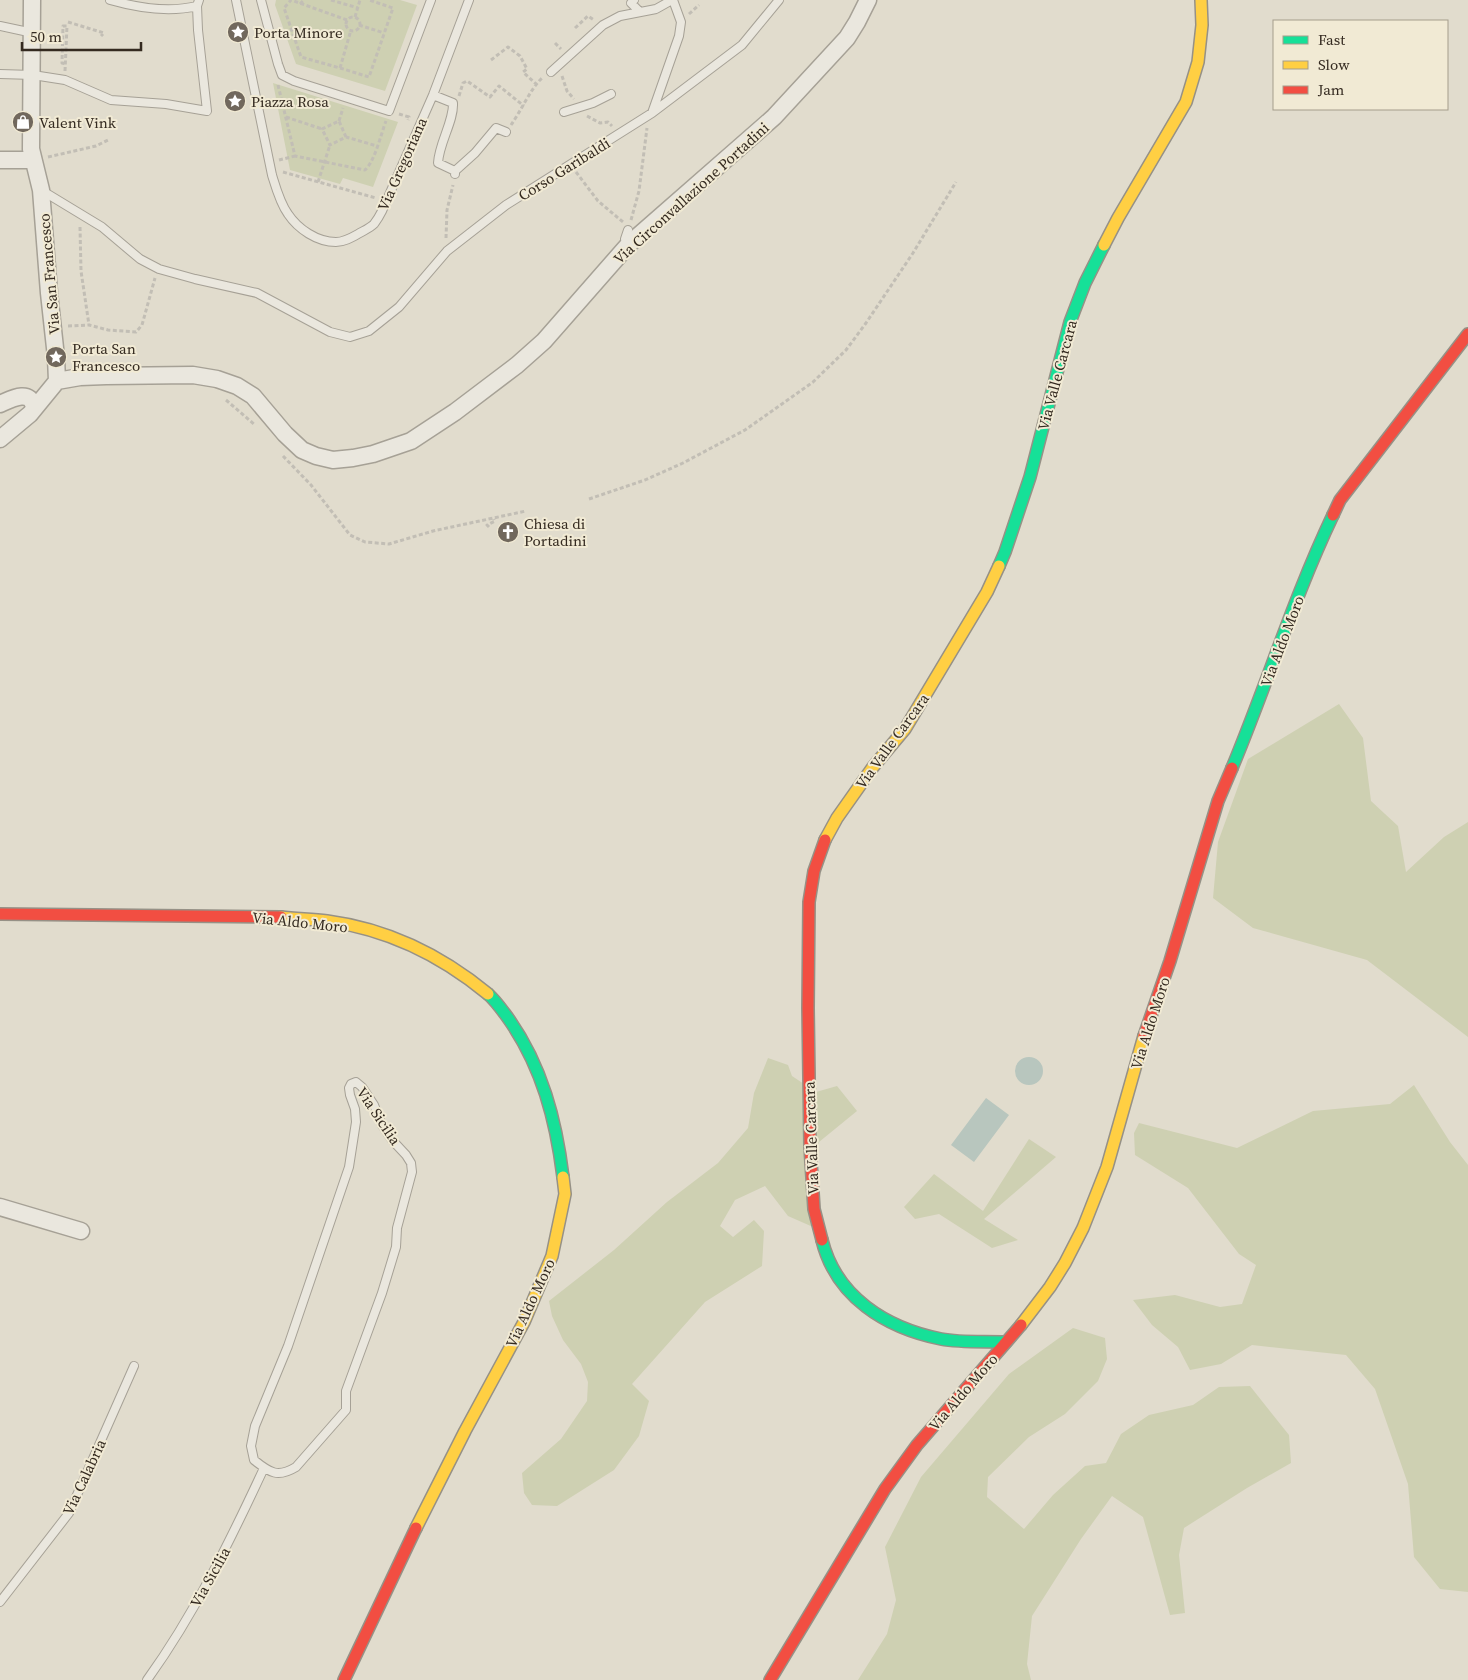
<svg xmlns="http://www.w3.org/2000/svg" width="1468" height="1680" font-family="'Source Serif 4',serif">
  <rect width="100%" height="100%" fill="#e1dccd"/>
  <!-- green -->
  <path fill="#ced0b2" d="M 276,0 L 400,0 L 417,5 L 385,91 L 296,64 L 275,5 Z
    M 273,83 L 398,122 L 373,187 L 343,178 L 340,184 L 290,170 Z
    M 1339,704 L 1363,738 L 1371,801 L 1398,826 L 1406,872 L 1444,837 L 1468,822 L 1468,1037 L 1367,960 L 1253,928 L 1213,898 L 1218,842 L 1248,759 Z
    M 768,1058 L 788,1065 L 792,1076 L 816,1092 L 837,1086 L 857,1111 L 819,1142 L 813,1227 L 788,1216 L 765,1186 L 735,1200 L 720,1226 L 733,1237 L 754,1220 L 764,1231 L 762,1266 L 705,1302 L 632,1384 L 649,1401 L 639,1436 L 614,1470 L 557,1506 L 532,1505 L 524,1493 L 522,1473 L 561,1439 L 587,1401 L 588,1382 L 581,1364 L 563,1340 L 552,1316 L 549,1301 L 614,1250 L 667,1202 L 718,1163 L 748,1128 L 754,1093 Z
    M 1414,1085 L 1450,1142 L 1468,1165 L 1468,1592 L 1440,1589 L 1414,1557 L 1408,1484 L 1375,1389 L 1346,1355 L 1252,1345 L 1221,1364 L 1190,1370 L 1178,1347 L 1152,1325 L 1133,1300 L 1175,1295 L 1220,1307 L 1242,1304 L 1256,1265 L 1239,1254 L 1188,1188 L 1135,1155 L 1134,1133 L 1139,1123 L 1237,1148 L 1313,1111 L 1390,1104 Z
    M 1029,1139 L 1056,1157 L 984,1219 L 1018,1240 L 992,1248 L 939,1214 L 915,1219 L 904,1207 L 934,1174 L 983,1211 Z
    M 1073,1328 L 1105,1338 L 1107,1359 L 1098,1381 L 1065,1414 L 1029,1437 L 988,1477 L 987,1497 L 1024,1529 L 1053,1495 L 1085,1466 L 1106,1463 L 1121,1434 L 1149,1415 L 1193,1405 L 1219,1387 L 1250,1386 L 1289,1435 L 1291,1463 L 1247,1488 L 1184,1528 L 1179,1555 L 1185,1613 L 1170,1615 L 1143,1517 L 1112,1496 L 1081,1539 L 1032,1616 L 1027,1664 L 1031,1680 L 858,1680 L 887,1634 L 896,1600 L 885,1547 L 921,1477 L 1009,1374 Z"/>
  <!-- water -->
  <path fill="#b8c6be" d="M1015 1071a14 14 0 1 1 28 0a14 14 0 1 1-28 0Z
    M 986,1098 L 1009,1115 L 974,1162 L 951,1145 Z"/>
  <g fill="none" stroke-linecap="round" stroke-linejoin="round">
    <!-- lane casing -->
    <g stroke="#a6a196" stroke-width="10">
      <path id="lane" d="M 110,0 C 138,8 168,13 197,6
        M 236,0 L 272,175 C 276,188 280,203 288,214 C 298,229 317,242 336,242 C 344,242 351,238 358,234 C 363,231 370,228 374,224 C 377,220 380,215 382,211 L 433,95 L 469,0
        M 261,0 L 278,64 L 282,75 L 294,81 L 389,111 L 431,0
        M 634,0 L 631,3 L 639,11
        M 0,26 L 33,33
        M 551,72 L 603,25 L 620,16 L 656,9 L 672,0
        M 0,74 L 33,75 L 65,80 L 111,100 L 166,104 L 207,111 L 198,30 L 197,6 L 199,0
        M 433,95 L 453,103 C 454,121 439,143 438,163 L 455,171 L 455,174
        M 564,112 L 593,103 L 611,94
        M 652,113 L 679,36 L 681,22 L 673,0
        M 455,171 L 475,153 L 496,128 L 506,132
        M 41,190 L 102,227 L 140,259 L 159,269 L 195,279 L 257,293 L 330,332 L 350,337 L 369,331 L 399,307 L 447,251 L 506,205 L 652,113 L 742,45 L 779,0
        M 628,230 L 625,239 L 629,244
        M 356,1082 L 362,1087 L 374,1105 L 382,1125 L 392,1140 L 406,1155 L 411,1163 L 412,1172 L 397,1228 L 396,1247 L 382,1293 L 346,1391 L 346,1410 L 296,1467 C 278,1478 270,1473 254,1460 L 251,1446 L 255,1426 L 288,1346 L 349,1167 L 356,1122 L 355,1109 L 350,1095 L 349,1088 L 351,1084 Z
        M 0,1602 L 69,1513 L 134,1366
        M 147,1680 C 194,1615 230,1541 264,1468"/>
    </g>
    <!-- street casing -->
    <g stroke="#a6a196" stroke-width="19">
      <path id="street" d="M 32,0 L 31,149 L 41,190 L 49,293 L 56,357 L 57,381
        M 0,160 L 33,160
        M 0,404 C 11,399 31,388 34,408
        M 0,439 L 30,414 L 57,381 L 80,377 L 106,376 L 193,375 L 217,379 L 237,386 L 253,396 L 285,434 L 302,450 L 316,456 L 333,460 L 353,458 L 373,454 L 411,441 L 455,412 L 517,365 L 544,341 L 629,244 L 774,117 L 847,38 L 857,22 L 868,0
        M 0,1207 L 81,1231"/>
    </g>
    <!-- fast casing -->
    <g stroke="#969186" stroke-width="14">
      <path id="fast" d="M 999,566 L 1005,552 L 1030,477 L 1070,322 L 1085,283 L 1104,245
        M 1232,768 C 1267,684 1294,597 1333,515
        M 488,994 C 496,1001 502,1010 508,1018 C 542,1066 556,1120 563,1177
        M 822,1240 C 836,1297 886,1328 941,1339 C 962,1343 985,1341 1006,1342"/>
    </g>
    <!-- slow casing -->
    <g stroke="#969186" stroke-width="14">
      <path id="slow" d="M 1104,245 L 1118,218 L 1186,102 L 1198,62 L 1202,25 L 1201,0
        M 825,840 L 837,818 L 873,767 L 905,729 L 987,592 L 999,566
        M 281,917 C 296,919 312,919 327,921 C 387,929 442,956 488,994
        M 1021,1325 L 1050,1287 L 1065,1263 L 1083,1228 L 1107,1167 L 1144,1036
        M 416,1528 L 465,1431 L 524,1322 L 552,1256 L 565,1194 L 563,1177"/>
    </g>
    <!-- jam casing -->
    <g stroke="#969186" stroke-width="14">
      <path id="jam" d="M 1333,515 L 1340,500 L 1468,334
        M 0,914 L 281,917
        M 1144,1036 L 1170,961 L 1218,801 L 1232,768
        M 822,1240 L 814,1209 L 810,1146 L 808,1008 L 809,902 L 814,871 L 825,840
        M 344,1680 L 416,1528
        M 770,1680 L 885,1489 L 917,1445 L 1021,1325"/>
    </g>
    <!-- path -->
    <path stroke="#c2beb5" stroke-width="3" stroke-dasharray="4 2.5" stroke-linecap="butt" d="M 331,0 L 358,8
      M 300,4 L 304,0
      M 689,14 L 699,5
      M 355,17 L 360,0
      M346 24a7 7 0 1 1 14 0a7 7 0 1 1-14 0Z
      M 347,20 L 291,0 L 284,8 L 301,57 L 340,68 L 351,30
      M 68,22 L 104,33 L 101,36
      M 359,25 L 384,33
      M 575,28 L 588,16 L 594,20
      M 555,43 L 561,49
      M 491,60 L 508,47 L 520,56 L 527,69 L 523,72 L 536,84
      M 340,68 L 369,77 L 393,8 L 369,0
      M 65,71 L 67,26 L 63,26 L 62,63 L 66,64
      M 562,76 L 567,91 L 574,99
      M 278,85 L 295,156 L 365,170 C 375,161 381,134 386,121
      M 459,96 L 463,83 L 467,81 L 490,97 L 499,86 L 524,106
      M 399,114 L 409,117 L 408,120
      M 587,116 L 600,123 L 608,122 L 612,126
      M 286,117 L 322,129
      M 339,121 L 343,108
      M 511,125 C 521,111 531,88 542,78
      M 346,137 L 339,121 L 322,129 L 330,145 L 346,137 L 377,146
      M 48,157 L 96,146 L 108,140
      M 279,160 L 295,156
      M 283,172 L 376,198
      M 576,172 L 598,201 L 623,222
      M 318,182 L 330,145
      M 631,220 L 639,191 L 647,128
      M 80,227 L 81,271 L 89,325
      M 446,238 L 447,210 L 453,185
      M 68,326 L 89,325 L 108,330 L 136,332 L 142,325 L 155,278
      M 226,400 L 255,425
      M 283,456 L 311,485 L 350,535 L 365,542 L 389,544 L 433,531 L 526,511
      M 589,499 L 645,480 L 683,463 L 745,430 L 813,382 L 846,350 L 866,323 L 913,253 L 956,182
      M 489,527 L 487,525 L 495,521 L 494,519"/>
    <!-- lane -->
    <use href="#lane" stroke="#eae7de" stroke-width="8"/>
    <!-- street -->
    <use href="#street" stroke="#eae7de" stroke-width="16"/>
    <!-- fast -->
    <use href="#fast" stroke="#16e098" stroke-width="11"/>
    <!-- slow -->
    <use href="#slow" stroke="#ffcf43" stroke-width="11"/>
    <!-- jam -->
    <use href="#jam" stroke="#f24e42" stroke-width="11"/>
  </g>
  <!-- icons -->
  <defs>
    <g id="sight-disc" transform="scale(1.125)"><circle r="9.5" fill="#71685d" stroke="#f1ead4"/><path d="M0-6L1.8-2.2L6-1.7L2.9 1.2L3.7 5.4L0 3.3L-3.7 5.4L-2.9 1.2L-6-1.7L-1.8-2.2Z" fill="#fff"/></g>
    <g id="shop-disc" transform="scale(1.125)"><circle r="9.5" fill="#71685d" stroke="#f1ead4"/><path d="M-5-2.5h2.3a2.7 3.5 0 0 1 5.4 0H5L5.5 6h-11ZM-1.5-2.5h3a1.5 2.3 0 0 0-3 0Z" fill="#fff"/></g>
    <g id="church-disc" transform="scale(1.125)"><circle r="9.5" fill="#71685d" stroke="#f1ead4"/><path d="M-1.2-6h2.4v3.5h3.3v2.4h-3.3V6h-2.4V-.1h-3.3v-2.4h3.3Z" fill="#fff"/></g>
  </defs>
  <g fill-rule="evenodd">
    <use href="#sight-disc" x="238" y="32"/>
    <use href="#sight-disc" x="235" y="101"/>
    <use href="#shop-disc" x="23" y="122"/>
    <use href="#sight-disc" x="56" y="357"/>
    <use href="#church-disc" x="508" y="532"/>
  </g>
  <g text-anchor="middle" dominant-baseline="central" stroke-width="4" stroke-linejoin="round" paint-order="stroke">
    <!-- poi labels -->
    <g font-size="15" fill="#342a20" stroke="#f1ead4" text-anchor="start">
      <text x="254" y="32">Porta Minore</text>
      <text x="251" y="101">Piazza Rosa</text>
      <text x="39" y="122">Valent Vink</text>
      <text x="72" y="348">Porta San<tspan x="72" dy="17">Francesco</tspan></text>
      <text x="524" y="523">Chiesa di<tspan x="524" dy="17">Portadini</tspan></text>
    </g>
    <!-- street labels -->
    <g font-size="15" fill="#342a20" stroke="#f1ead4">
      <text transform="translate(402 164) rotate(-66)">Via Gregoriana</text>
      <text transform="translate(564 169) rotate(-32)">Corso Garibaldi</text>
      <text transform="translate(691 193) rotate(-42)">Via Circonvallazione Portadini</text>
      <text transform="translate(49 274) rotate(-95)">Via San Francesco</text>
      <text transform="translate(1057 375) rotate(-75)">Via Valle Carcara</text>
      <text transform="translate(1282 641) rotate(-69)">Via Aldo Moro</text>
      <text transform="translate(892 741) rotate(-54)">Via Valle Carcara</text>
      <text transform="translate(300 922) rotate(6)">Via Aldo Moro</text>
      <text transform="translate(1150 1023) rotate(-72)">Via Aldo Moro</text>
      <text transform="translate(379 1116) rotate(56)">Via Sicilia</text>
      <text transform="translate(811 1138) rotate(-92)">Via Valle Carcara</text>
      <text transform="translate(530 1303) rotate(-65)">Via Aldo Moro</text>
      <text transform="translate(963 1392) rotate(-49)">Via Aldo Moro</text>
      <text transform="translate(84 1477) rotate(-65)">Via Calabria</text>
      <text transform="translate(210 1577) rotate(-61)">Via Sicilia</text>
    </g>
  </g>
  <!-- legend -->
  <rect x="1273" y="20" width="175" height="90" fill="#f1ead4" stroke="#a59d8c"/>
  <rect x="1283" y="36" width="25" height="8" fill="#16e098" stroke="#a59d8c"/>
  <text x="1318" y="45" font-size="15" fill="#342a20">Fast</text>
  <rect x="1283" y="61" width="25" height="8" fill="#ffcf43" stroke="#a59d8c"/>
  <text x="1318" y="70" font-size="15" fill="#342a20">Slow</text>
  <rect x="1283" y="86" width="25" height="8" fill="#f24e42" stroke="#a59d8c"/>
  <text x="1318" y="95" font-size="15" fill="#342a20">Jam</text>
  <!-- scale -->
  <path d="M22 42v8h119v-8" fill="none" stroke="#342a20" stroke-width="2.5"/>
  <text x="30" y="42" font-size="15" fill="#342a20" stroke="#f1ead4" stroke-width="4" paint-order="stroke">50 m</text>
</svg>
